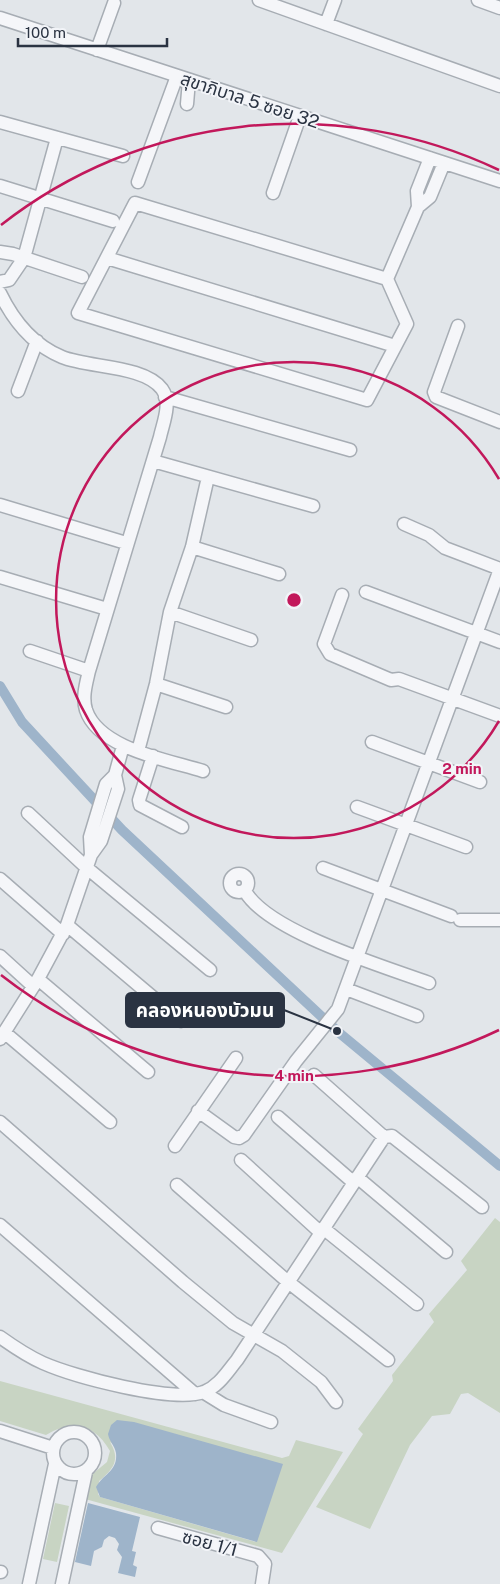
<svg xmlns="http://www.w3.org/2000/svg" width="500" height="1584" font-family="'Public Sans','Noto Sans Thai',sans-serif">
  <rect width="100%" height="100%" fill="#e2e6ea"/>
  <!-- green -->
  <path fill="#c8d4c3" fill-rule="evenodd" d="M 495,1218 L 500,1222 L 500,1413 L 468,1393 L 461,1394 L 450,1414 L 432,1416 L 410,1445 L 370,1529 L 316,1507 L 363,1434 L 358,1429 L 393,1381 L 392,1375 L 434,1322 L 429,1314 L 467,1270 L 461,1261 Z
    M 0,1381 L 282,1458 L 289,1456 L 296,1440 L 343,1452 L 282,1553 L 85,1499 L 89,1477 L 107,1462 L 110,1451 C 95,1424 72,1419 46,1435 L 0,1421 ZM 110,1442 L 256,1542 L 100,1497 L 98,1494 L 99,1481 C 113,1469 121,1460 110,1442 Z
    M 55,1503 L 69,1506 L 57,1562 L 43,1559 Z"/>
  <!-- water -->
  <path fill="#9eb4ca" d="M 117,1420 L 134,1422 L 283,1464 L 257,1542 L 100,1497 L 96,1487 C 103,1474 118,1471 116,1453 C 115,1446 109,1441 108,1434 L 111,1425 Z
    M 88,1503 L 140,1517 L 132,1551 L 136,1552 L 133,1565 L 137,1567 L 135,1577 L 118,1573 L 122,1557 L 117,1550 L 119,1544 L 115,1538 L 109,1536 L 104,1540 L 102,1547 L 94,1551 L 91,1566 L 75,1562 Z"/>
  <g fill="none" stroke-linecap="round" stroke-linejoin="round">
    <!-- canal -->
    <path stroke="#9eb4ca" stroke-width="10" d="M 0,686 L 22,722 L 122,830 L 337,1031 L 500,1166"/>
    <!-- minor casing -->
    <g stroke="#a7adb4" stroke-width="15">
      <path id="minor" d="M 259,0 L 500,86
        M 478,0 L 500,8
        M 0,18 L 500,181
        M 326,24 L 335,0
        M 97,50 L 114,3
        M 187,104 L 189,80
        M 0,122 L 123,156
        M 430,158 L 417,191 L 418,207 L 430,197 L 444,163
        M 138,182 L 177,76
        M 0,186 L 113,221
        M 273,193 L 300,116
        M 0,252 L 13,254 L 82,277
        M 107,258 L 395,346
        M 387,279 L 135,203 L 78,313 L 367,400 L 407,324 L 387,279 L 418,207
        M 0,282 L 9,280 L 24,258 L 57,138
        M 0,293 C 13,320 33,345 62,357 C 89,368 144,365 162,389 C 172,403 163,423 160,437 L 89,671 C 86,684 82,697 86,710 C 99,749 168,760 203,771
        M 458,326 L 434,392 L 436,397 L 500,422
        M 18,391 L 37,341
        M 165,397 L 350,450
        M 153,461 L 313,506
        M 0,505 L 126,543
        M 404,524 L 429,535 L 445,548 L 500,569
        M 192,547 L 279,574
        M 0,577 L 107,609
        M 366,592 L 500,642
        M 342,595 L 324,644 L 330,654 L 391,680 L 399,679 L 500,716
        M 170,612 L 251,640
        M 30,651 L 89,671
        M 156,684 L 226,707
        M 372,742 L 480,782
        M 138,751 L 156,684 L 170,612 L 192,547 L 208,477
        M 153,756 L 139,800 L 140,805 L 182,827
        M 357,807 L 466,847
        M 28,813 L 87,868 L 210,970
        M 91,855 L 101,841 L 118,789 L 115,775
        M 323,868 L 451,916
        M230 883a9 9 0 1 1 18 0a9 9 0 1 1-18 0Z
        M 0,879 L 63,934
        M 245,891 C 268,932 383,966 429,983
        M 460,920 L 500,920
        M 67,925 L 181,1021
        M 0,956 L 33,986
        M 38,979 L 148,1072
        M 346,989 L 417,1016
        M 4,1032 L 110,1122
        M 0,1039 L 38,979 L 67,925 L 91,855 L 90,837 L 106,784 L 115,775 L 123,746
        M 314,1075 L 384,1137
        M 198,1111 L 234,1137 L 239,1138 L 244,1135 L 296,1061 L 338,1009 L 500,569
        M 278,1117 L 353,1182
        M 0,1122 L 183,1282 L 233,1323 L 282,1351 L 321,1382 L 336,1402
        M 175,1146 L 236,1058
        M 241,1160 L 320,1232
        M 357,1177 L 446,1252
        M 177,1185 L 287,1281 L 388,1360
        M 0,1225 L 195,1394
        M 323,1228 L 417,1304
        M 0,1337 C 14,1347 27,1356 43,1363 C 75,1377 172,1403 204,1392 C 219,1386 227,1372 237,1360 L 384,1137 L 392,1136 L 482,1207
        M 203,1392 L 224,1405 L 271,1422
        M 0,1431 L 53,1448
        M53 1453a21 21 0 1 1 42 0a21 21 0 1 1-42 0Z
        M 158,1528 L 258,1556 L 265,1564 L 262,1584
        M 0,1572 L 1,1572
        M 29,1584 L 55,1464
        M 62,1584 L 86,1472"/>
    </g>
    <!-- minor -->
    <use href="#minor" stroke="#f5f6f9" stroke-width="12"/>
  </g>
  <!-- distance rings -->
  <g fill="none" stroke="#c2185b" stroke-width="2.5">
    <path d="M499 721A238 238 0 1 1 499 479"/>
    <path d="M499 1030A476 476 0 0 1 1 975M1 225A476 476 0 0 1 499 170"/>
  </g>
  <g text-anchor="middle" dominant-baseline="central" stroke-width="4" stroke-linejoin="round" paint-order="stroke">
    <!-- street labels -->
    <g font-size="18" fill="#2a3342" stroke="#f2f4f8">
      <text transform="translate(250 100) rotate(18)">สุขาภิบาล 5 ซอย 32</text>
      <text transform="translate(210 1543) rotate(15)">ซอย 1/1</text>
    </g>
  </g>
  <circle cx="294" cy="600" r="8" fill="#c2185b" stroke="#f2f4f8" stroke-width="2.5"/>
  <g font-size="15" text-anchor="middle" font-weight="bold" fill="#c2185b" stroke="#f2f4f8" stroke-width="4" stroke-linejoin="round" paint-order="stroke">
    <text x="462" y="774">2 min</text>
    <text x="294" y="1081">4 min</text>
  </g>
  <!-- callouts -->
  <path fill="none" stroke="#2a3342" stroke-width="2" d="M337 1031L284 1010"/>
  <circle fill="#2a3342" stroke="#f2f4f8" stroke-width="2" cx="337" cy="1031" r="5"/>
  <rect fill="#2a3342" stroke="#2a3342" stroke-width="2" x="126" y="993" width="158" height="34" rx="5"/>
  <g font-size="19" text-anchor="middle" font-weight="bold" fill="#fff">
    <text x="205" y="1017">คลองหนองบัวมน</text>
  </g>
  <!-- scale -->
  <path d="M18 38v8h149v-8" fill="none" stroke="#2a3342" stroke-width="2.5"/>
  <text x="25" y="38" font-size="15" fill="#2a3342" stroke="#f2f4f8" stroke-width="4" paint-order="stroke">100 m</text>
</svg>
